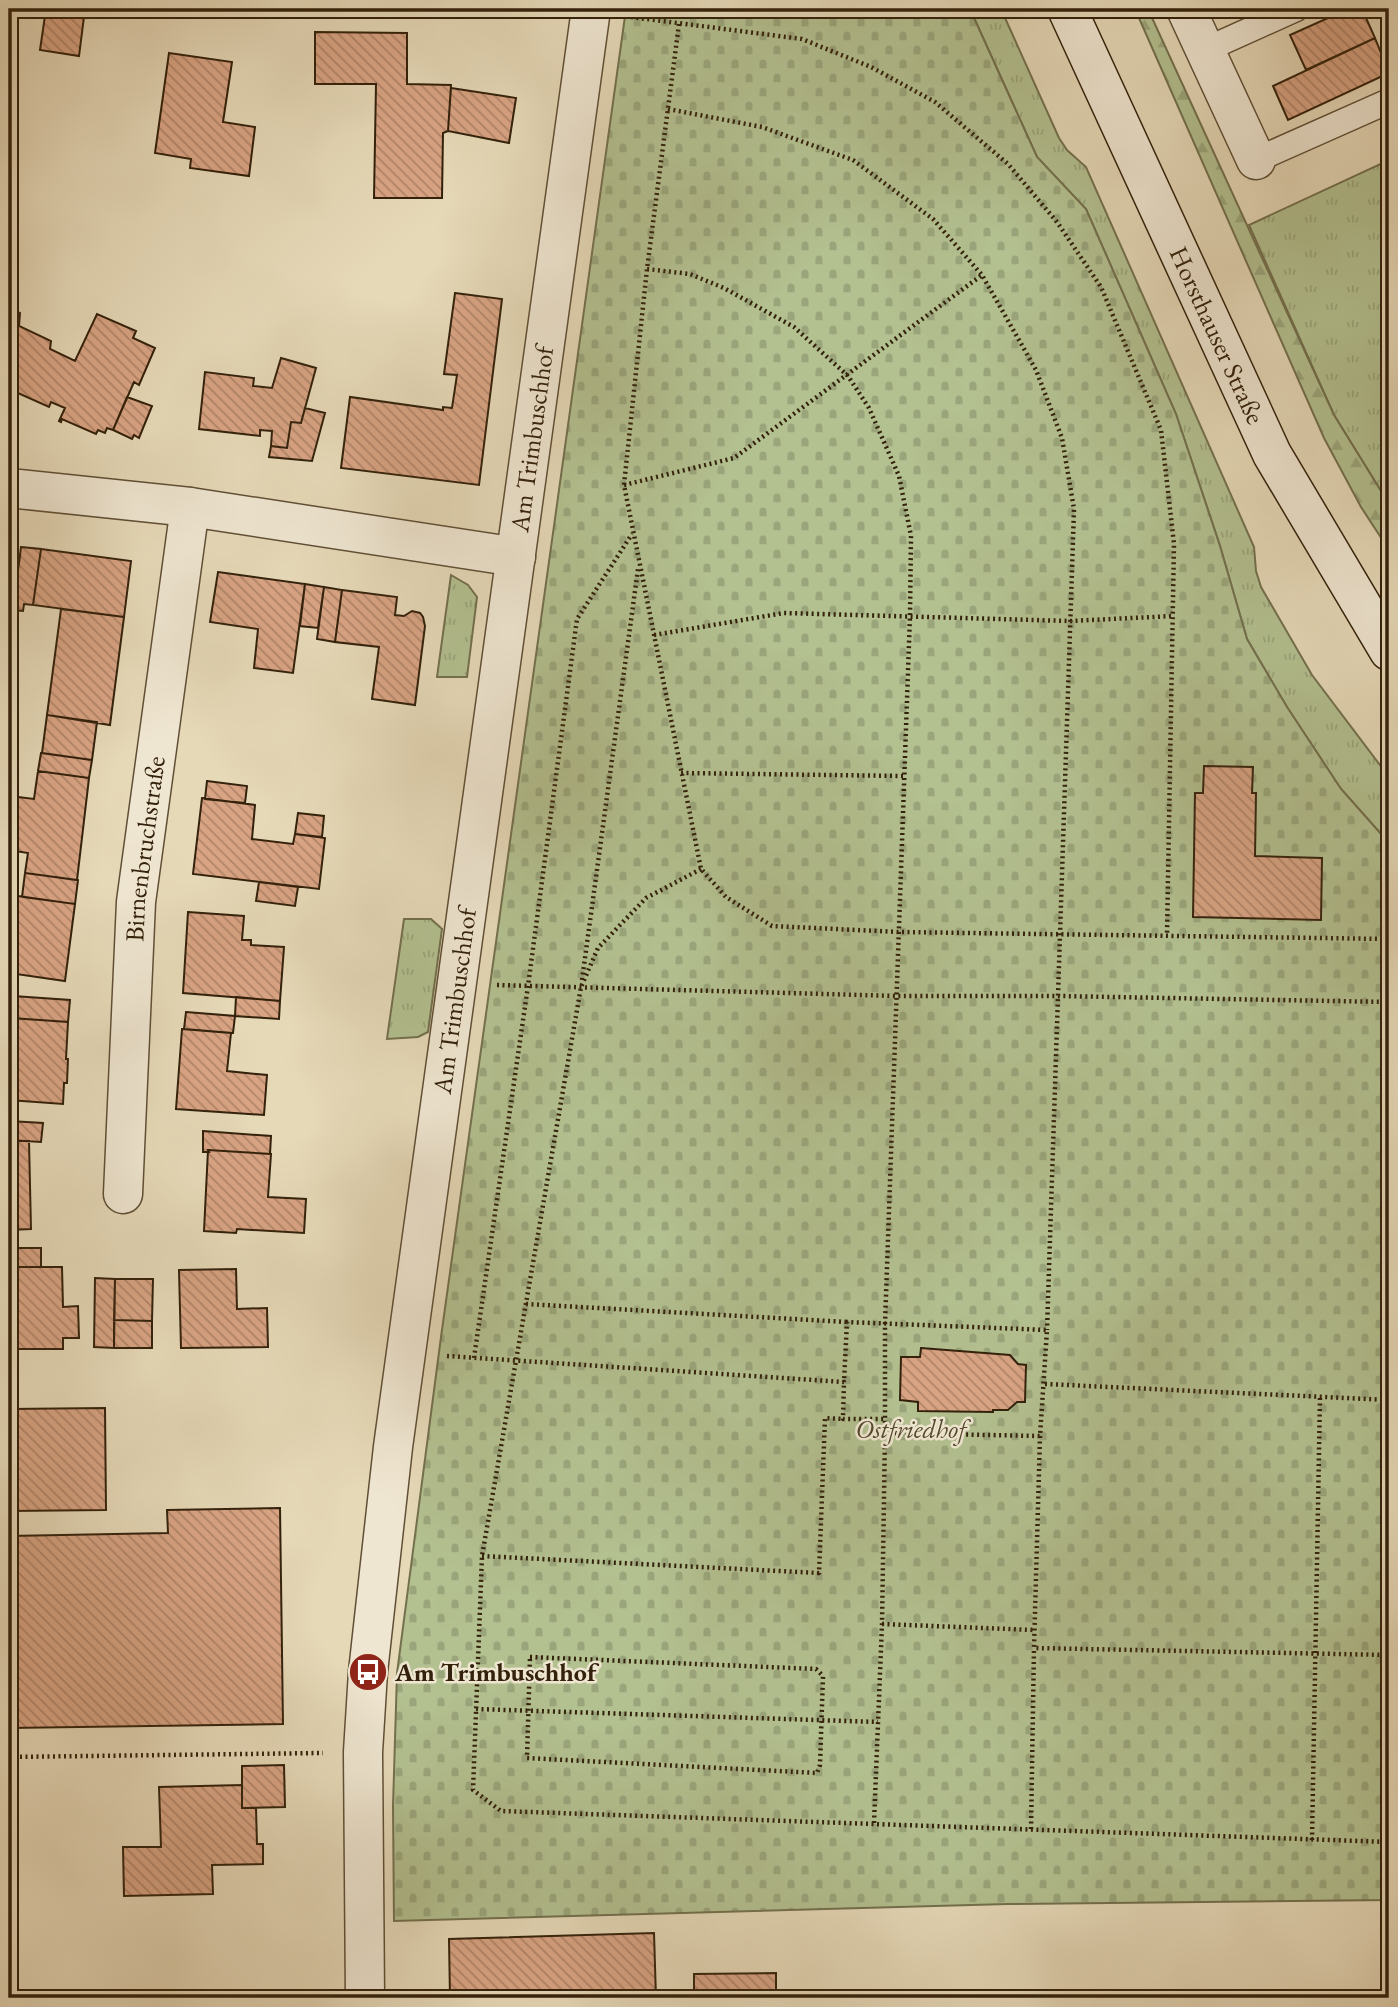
<svg xmlns="http://www.w3.org/2000/svg" width="1398" height="2007" font-family="'EB Garamond',serif">
  <defs>
    <pattern id="grass-tufts" width="24" height="20" patternUnits="userSpaceOnUse" patternTransform="scale(1.75)"><rect width="24" height="20" fill="#b3c090"/><path d="M3 7l-1-3M5 7V3M7 7l1-3M15 17l-1-3M17 17v-4M19 17l1-3" fill="none" stroke="#9aa57b"/></pattern>
    <pattern id="forest-firs" width="22" height="20" patternUnits="userSpaceOnUse" patternTransform="scale(1.75)"><rect width="22" height="20" fill="#b3c090"/><path d="M5 1l3.5 6h-7zM16 11l3.5 6h-7z" fill="#9aa57b"/></pattern>
    <pattern id="cemetery-stones" width="16" height="16" patternUnits="userSpaceOnUse" patternTransform="scale(1.75)"><rect width="16" height="16" fill="#b3c090"/><path d="M2 7V4a2 2 0 0 1 4 0v3zM10 15v-3a2 2 0 0 1 4 0v3z" fill="#9aa57b"/></pattern>
    <pattern id="building-back-hatch" width="6" height="6" patternUnits="userSpaceOnUse" patternTransform="scale(1.75)"><rect width="6" height="6" fill="#d9a484"/><path d="M-1 5l2 2M0 0l6 6M5-1l2 2" fill="none" stroke="#b1856a"/></pattern>
  </defs>
  <rect width="100%" height="100%" fill="#e6d9b8"/>
  <filter id="stains"><feTurbulence type="fractalNoise" baseFrequency=".00286" numOctaves="4"/><feColorMatrix values="0 0 0 0 .2 0 0 0 0 .09 0 0 0 0 .02 0 0 0 .5 -.17"/></filter>
  <radialGradient id="worn" r=".72"><stop offset=".6" stop-color="#630" stop-opacity="0"/><stop offset="1" stop-color="#630" stop-opacity=".3"/></radialGradient>
  <!-- grass -->
  <path fill="url(#grass-tufts)" stroke="#73704e" stroke-width="2" d="M 970,9 L 1001,9 L 1059,138 L 1067,150 L 1086,167 L 1254,547 L 1256,571 L 1261,587 L 1312,675 L 1389,777 L 1389,843 L 1341,789 L 1287,707 L 1247,639 L 1220,546 L 1176,414 L 1086,209 L 1037,157 Z
    M 1389,160 L 1389,504 L 1334,415 L 1249,225 Z
    M 451,575 L 468,585 L 477,597 L 467,677 L 437,677 Z
    M 404,919 L 431,919 L 442,929 L 428,1032 L 418,1037 L 387,1039 Z"/>
  <!-- forest -->
  <path fill="url(#forest-firs)" stroke="#73704e" stroke-width="2" d="M 1135,9 L 1148,9 L 1334,415 L 1389,504 L 1389,550 L 1361,507 L 1324,438 Z"/>
  <!-- cemetery -->
  <path fill="url(#cemetery-stones)" stroke="#73704e" stroke-width="2" d="M 626,9 L 970,9 L 1037,157 L 1086,209 L 1176,414 L 1220,546 L 1247,639 L 1287,707 L 1341,789 L 1389,843 L 1389,1900 L 1008,1904 L 394,1921 L 393,1806 L 397,1673 L 441,1337 Z"/>
  <!-- building -->
  <path fill="url(#building-back-hatch)" stroke="#33210b" stroke-width="2" d="M 46,9 L 85,9 L 79,56 L 40,50 Z
    M 1348,9 L 1362,9 L 1375,38 L 1306,70 L 1290,35 Z
    M 315,32 L 407,33 L 407,84 L 451,85 L 448,131 L 443,133 L 442,198 L 374,198 L 376,84 L 315,84 Z
    M 1375,38 L 1389,73 L 1288,120 L 1273,86 Z
    M 169,53 L 232,62 L 223,122 L 255,127 L 249,176 L 190,168 L 191,159 L 155,153 Z
    M 451,88 L 516,98 L 509,143 L 448,131 Z
    M 455,293 L 502,299 L 479,485 L 341,468 L 350,397 L 443,410 L 443,407 L 452,408 L 457,375 L 444,374 Z
    M 12,309 L 20,313 L 19,326 L 51,341 L 50,349 L 75,361 L 97,314 L 136,331 L 133,338 L 155,348 L 139,385 L 134,382 L 113,430 L 107,428 L 105,433 L 98,430 L 96,434 L 62,419 L 61,422 L 59,421 L 65,408 L 51,402 L 49,407 L 9,389 L 9,316 Z
    M 281,358 L 316,368 L 301,423 L 291,422 L 287,448 L 271,446 L 272,431 L 260,430 L 260,436 L 199,429 L 205,372 L 254,378 L 253,386 L 272,388 Z
    M 127,397 L 152,406 L 139,438 L 134,435 L 132,439 L 113,430 Z
    M 305,408 L 325,413 L 312,461 L 269,457 L 271,446 L 287,448 L 291,422 L 301,423 Z
    M 21,547 L 41,549 L 33,605 L 24,604 L 23,611 L 13,610 Z
    M 41,549 L 131,561 L 124,617 L 33,605 Z
    M 9,554 L 20,556 L 12,612 L 9,611 Z
    M 218,572 L 305,584 L 293,673 L 254,668 L 258,629 L 210,622 Z
    M 305,584 L 324,587 L 318,628 L 300,626 Z
    M 324,587 L 342,590 L 335,642 L 317,639 Z
    M 342,590 L 397,597 L 395,615 L 404,616 L 412,611 L 420,613 L 423,617 L 425,626 L 415,705 L 372,699 L 379,647 L 335,642 Z
    M 61,609 L 124,617 L 110,725 L 47,715 Z
    M 47,715 L 97,722 L 92,760 L 42,753 Z
    M 41,753 L 92,760 L 89,778 L 38,771 Z
    M 1204,766 L 1253,767 L 1252,793 L 1256,793 L 1255,856 L 1322,858 L 1321,920 L 1193,917 L 1195,793 L 1203,793 Z
    M 38,771 L 89,778 L 77,880 L 25,873 L 28,853 L 9,850 L 9,796 L 34,799 Z
    M 207,781 L 247,786 L 245,803 L 205,799 Z
    M 202,798 L 255,805 L 252,839 L 293,844 L 295,834 L 325,838 L 319,889 L 193,874 Z
    M 298,813 L 324,816 L 322,837 L 295,834 Z
    M 25,873 L 78,880 L 75,904 L 22,897 Z
    M 259,882 L 298,887 L 295,906 L 256,901 Z
    M 18,896 L 75,904 L 65,981 L 9,973 L 9,940 L 12,940 Z
    M 188,912 L 244,916 L 242,940 L 251,940 L 251,945 L 284,947 L 280,1001 L 183,993 Z
    M 13,996 L 70,1000 L 68,1022 L 11,1018 Z
    M 236,997 L 280,1001 L 279,1019 L 235,1016 Z
    M 186,1012 L 235,1016 L 233,1033 L 184,1029 Z
    M 11,1018 L 68,1022 L 66,1059 L 68,1059 L 67,1083 L 64,1083 L 63,1104 L 9,1100 Z
    M 182,1029 L 231,1033 L 227,1071 L 267,1075 L 264,1115 L 176,1109 Z
    M 9,1121 L 43,1123 L 41,1142 L 9,1140 Z
    M 203,1131 L 271,1136 L 270,1154 L 208,1150 L 209,1152 L 203,1152 Z
    M 9,1141 L 29,1141 L 31,1229 L 9,1230 Z
    M 208,1150 L 271,1154 L 268,1197 L 306,1199 L 304,1233 L 237,1229 L 236,1233 L 204,1231 Z
    M 9,1248 L 41,1248 L 41,1267 L 9,1267 Z
    M 9,1267 L 62,1267 L 63,1307 L 78,1306 L 79,1338 L 63,1338 L 63,1349 L 9,1349 Z
    M 236,1269 L 237,1309 L 267,1308 L 268,1347 L 181,1348 L 179,1270 Z
    M 95,1278 L 115,1279 L 114,1348 L 94,1347 Z
    M 115,1279 L 153,1279 L 152,1321 L 114,1320 Z
    M 114,1320 L 152,1321 L 152,1348 L 114,1348 Z
    M 921,1348 L 1010,1355 L 1018,1364 L 1026,1365 L 1025,1402 L 1017,1402 L 1008,1410 L 993,1410 L 993,1412 L 918,1411 L 918,1402 L 900,1400 L 901,1357 L 920,1357 Z
    M 105,1408 L 106,1510 L 9,1511 L 9,1409 Z
    M 280,1508 L 283,1724 L 9,1728 L 9,1536 L 168,1533 L 167,1510 Z
    M 284,1765 L 285,1807 L 242,1808 L 242,1766 Z
    M 242,1785 L 242,1808 L 256,1808 L 257,1844 L 263,1844 L 263,1864 L 212,1865 L 213,1894 L 124,1896 L 123,1847 L 161,1847 L 159,1787 Z
    M 654,1933 L 656,1998 L 450,1998 L 449,1939 Z
    M 776,1973 L 776,1998 L 694,1998 L 694,1974 Z"/>
  <g fill="none" stroke-linecap="round" stroke-linejoin="round">
    <!-- lane casing -->
    <g stroke="#604f36" stroke-width="27">
      <path id="lane" d="M 1205,50 L 1296,9
        M 1256,160 L 1389,101"/>
    </g>
    <!-- street casing -->
    <g stroke="#604f36" stroke-width="41">
      <g id="street">
        <path d="M 1186,9 L 1256,160"/>
        <path d="M 9,488 L 190,507 L 516,557"/>
        <path id="s1" d="M 123,1194 L 136,902 L 190,507"/>
        <path id="s2" d="M 365,1998 L 363,1752 L 368,1672 L 393,1447 L 591,9"/>
      </g>
    </g>
    <!-- secondary casing -->
    <g stroke="#33210b" stroke-width="41">
      <g id="secondary">
        <path id="s3" d="M 1067,9 L 1272,454 L 1389,651"/>
      </g>
    </g>
    <!-- path -->
    <path stroke="#33210b" stroke-width="4.5" stroke-dasharray="2 3.5" stroke-linecap="butt" d="M 631,17 L 802,39 L 871,67 L 935,102 L 1008,164 L 1057,222 L 1101,287 L 1161,430 L 1174,544 L 1167,935
      M 679,24 L 647,269 L 624,485 L 701,869 L 726,897 L 772,926 L 899,932 L 1389,939
      M 668,109 L 762,127 L 853,160 L 933,219 L 982,275
      M 647,269 L 690,274 L 724,288 L 794,327 L 848,376 L 869,408 L 899,476 L 911,536 L 910,615 L 885,1324 L 885,1419
      M 624,485 L 734,458 L 982,275 L 1036,370 L 1062,438 L 1074,509 L 1047,1330
      M 654,635 L 784,613 L 1070,621 L 1173,616
      M 681,773 L 904,776
      M 701,869 L 646,898 L 598,948 L 581,987 L 482,1556 L 473,1790 L 501,1811 L 1389,1842
      M 582,980 L 638,569
      M 497,985 L 897,996 L 1059,996 L 1389,1002
      M 526,1304 L 847,1322
      M 447,1356 L 844,1382 L 843,1419 L 885,1419 L 885,1433 L 1040,1436 L 1047,1330 L 847,1322 L 844,1382
      M 474,1358 L 528,986 L 577,619 L 632,534
      M 1045,1384 L 1389,1400
      M 1040,1436 L 1034,1648 L 1389,1655
      M 482,1556 L 819,1573 L 825,1418 L 843,1419
      M 882,1624 L 1034,1630
      M 530,1657 L 816,1669 L 823,1676 L 820,1765 L 817,1773 L 527,1758 Z
      M 476,1709 L 878,1722
      M 9,1757 L 323,1753
      M 874,1823 L 882,1624 L 885,1433
      M 1031,1829 L 1034,1648
      M 1312,1840 L 1320,1396"/>
    <!-- lane -->
    <use href="#lane" stroke="#efe6d1" stroke-width="24"/>
    <!-- street -->
    <use href="#street" stroke="#efe6d1" stroke-width="38"/>
    <!-- secondary -->
    <use href="#secondary" stroke="#efe6d1" stroke-width="38"/>
  </g>
  <!-- icons -->
  <defs>
    <g id="bus-disc" transform="scale(2.0125)"><circle r="9.5" fill="#8f2418" stroke="#efe6d1"/><path d="M-5-6H5V4H4V6H2V4H-2V6H-4V4H-5ZM-3.5-4V0h7V-4ZM-3.5 1.2v1.5H-2V1.2ZM2 1.2v1.5H3.5V1.2Z" fill="#fff"/></g>
  </defs>
  <g fill-rule="evenodd">
    <use href="#bus-disc" x="368" y="1672"/>
  </g>
  <g text-anchor="middle" dominant-baseline="central" stroke-width="5" stroke-linejoin="round" paint-order="stroke">
    <!-- street labels -->
    <g font-size="26" fill="#33210b" stroke="#efe6d1">
      <text stroke="none"><textPath href="#s3" startOffset="359">Horsthauser Straße</textPath></text>
      <text stroke="none"><textPath href="#s2" startOffset="1570">Am Trimbuschhof</textPath></text>
      <text stroke="none"><textPath href="#s1" startOffset="346">Birnenbruchstraße</textPath></text>
      <text stroke="none"><textPath href="#s2" startOffset="1003">Am Trimbuschhof</textPath></text>
    </g>
    <!-- park labels -->
    <g font-size="26" font-style="italic" fill="#53492c" stroke="#efe6d1">
      <text x="911" y="1429">Ostfriedhof</text>
    </g>
    <!-- poi labels -->
    <g font-size="26" font-weight="bold" fill="#33210b" stroke="#efe6d1" text-anchor="start">
      <text x="395" y="1672">Am Trimbuschhof</text>
    </g>
  </g>
  <!-- margin -->
  <rect width="1398" height="2007" fill="none" stroke="#e6d9b8" stroke-width="35"/>
  <rect x="10" y="10" width="1377" height="1986" fill="none" stroke="#33210b" stroke-width="3.5"/>
  <rect x="18" y="18" width="1363" height="1972" fill="none" stroke="#33210b" stroke-width="2"/>
  <rect width="100%" height="100%" filter="url(#stains)"/>
  <rect width="100%" height="100%" fill="url(#worn)"/>
</svg>
